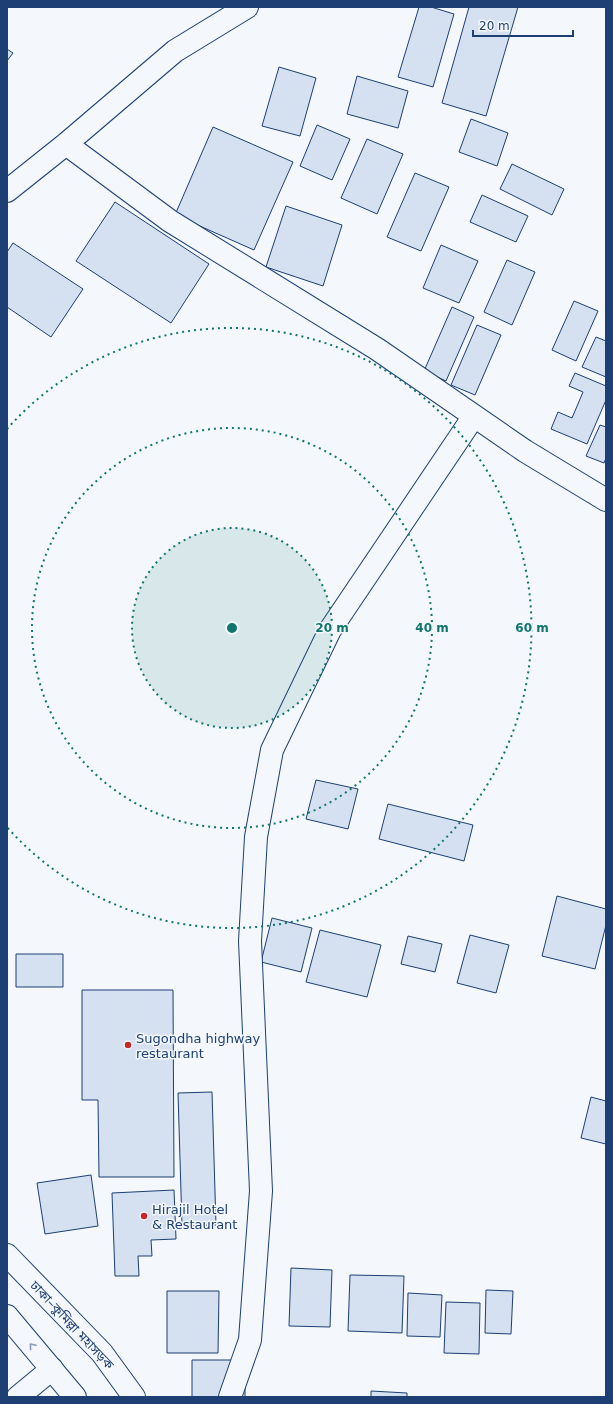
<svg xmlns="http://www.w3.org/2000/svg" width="613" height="1404" font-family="'DejaVu Sans','Noto Sans Bengali',sans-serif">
  <rect width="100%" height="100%" fill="#f4f7fb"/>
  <!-- building -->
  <path fill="#d5e0f0" stroke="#1d3f73" d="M 419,7 L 431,7 L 454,14 L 433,87 L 398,77 Z
    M 469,7 L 518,7 L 486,116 L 442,103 Z
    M 7,49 L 13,53 L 7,61 Z
    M 279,67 L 316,78 L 300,136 L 262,126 Z
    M 357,76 L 408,91 L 398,128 L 347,114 Z
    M 471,119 L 508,133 L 497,166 L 459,152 Z
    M 317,125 L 350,139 L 332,180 L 300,166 Z
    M 213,127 L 293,162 L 254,250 L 175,215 Z
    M 367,139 L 403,154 L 377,214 L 341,198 Z
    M 512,164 L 564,189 L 552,215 L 500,189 Z
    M 415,173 L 449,187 L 421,251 L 387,237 Z
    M 482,195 L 528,216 L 516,242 L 470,222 Z
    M 115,202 L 209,264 L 171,323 L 76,261 Z
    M 286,206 L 342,225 L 323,286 L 266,267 Z
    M 13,243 L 83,289 L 51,337 L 7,307 L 7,252 Z
    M 441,245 L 478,261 L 459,303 L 423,288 Z
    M 507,260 L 535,272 L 512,325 L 484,312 Z
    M 574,301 L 598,311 L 576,361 L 552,350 Z
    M 452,307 L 474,317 L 446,381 L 424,371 Z
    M 477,325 L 501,335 L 475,395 L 451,385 Z
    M 596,337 L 606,341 L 606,377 L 582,367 Z
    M 575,373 L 606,386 L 606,400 L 587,444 L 551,429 L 558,412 L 572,418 L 583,392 L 569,386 Z
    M 600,425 L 606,427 L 606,458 L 604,463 L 586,456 Z
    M 316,780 L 358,789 L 348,829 L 306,819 Z
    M 388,804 L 473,825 L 464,861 L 379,839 Z
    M 557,896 L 606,909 L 606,925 L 595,969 L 542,956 Z
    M 272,918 L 312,928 L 301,972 L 261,962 Z
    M 320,930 L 381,945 L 367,997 L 306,982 Z
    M 470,935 L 509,945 L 496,993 L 457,983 Z
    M 408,936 L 442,944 L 435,972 L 401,964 Z
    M 16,954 L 63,954 L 63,987 L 16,987 Z
    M 82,990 L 173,990 L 174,1177 L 99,1177 L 98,1100 L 82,1100 Z
    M 212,1092 L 216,1225 L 182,1226 L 178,1093 Z
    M 591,1097 L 606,1101 L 606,1144 L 581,1138 Z
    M 91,1175 L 98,1226 L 45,1234 L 37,1183 Z
    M 174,1190 L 176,1239 L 151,1240 L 152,1256 L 138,1256 L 139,1276 L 115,1276 L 112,1193 Z
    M 291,1268 L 332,1270 L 330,1327 L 289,1326 Z
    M 350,1275 L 404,1276 L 402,1333 L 348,1331 Z
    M 486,1290 L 513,1291 L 511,1334 L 485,1333 Z
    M 167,1291 L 219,1291 L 218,1353 L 167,1353 Z
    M 408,1293 L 442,1295 L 440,1337 L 407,1336 Z
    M 446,1302 L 480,1303 L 479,1354 L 444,1353 Z
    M 192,1360 L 245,1360 L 245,1397 L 192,1397 Z
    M 371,1391 L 407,1393 L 407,1397 L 371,1397 Z"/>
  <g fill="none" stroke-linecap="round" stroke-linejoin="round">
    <!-- minor casing -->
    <g stroke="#1d3f73" stroke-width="24">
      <path id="minor" d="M 66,144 L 170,221 L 377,349 L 525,451 L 606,500
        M 7,191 L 66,144 L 175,51 L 247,7
        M 18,1397 L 52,1369
        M 230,1397 L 250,1340 L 261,1191 L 250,941 L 256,837 L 272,750 L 330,630 L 474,416"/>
    </g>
    <!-- trunk casing -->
    <g stroke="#1d3f73" stroke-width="24">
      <path id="trunk" d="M 7,1255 L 102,1353 L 134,1397
        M 7,1316 L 75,1397"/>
    </g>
    <!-- minor -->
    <use href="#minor" stroke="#f4f7fb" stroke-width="22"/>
    <!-- trunk -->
    <use href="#trunk" stroke="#f4f7fb" stroke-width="22"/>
  </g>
  <!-- one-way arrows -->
  <defs><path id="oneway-chevron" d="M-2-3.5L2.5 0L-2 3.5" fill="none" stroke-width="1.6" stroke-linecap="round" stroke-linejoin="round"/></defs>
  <use stroke="#889bb7" href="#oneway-chevron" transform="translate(32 1346) rotate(-130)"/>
  <!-- distance rings -->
  <circle cx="232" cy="628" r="100" fill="#0f766e" fill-opacity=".12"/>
  <g fill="none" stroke="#0f766e" stroke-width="2" stroke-dasharray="2 4">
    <circle cx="232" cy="628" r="100"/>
    <circle cx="232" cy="628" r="200"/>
    <path d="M7 429A300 300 0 1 1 7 827"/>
  </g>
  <!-- markers -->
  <g fill="#c62828" stroke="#f4f7fb" stroke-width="1.5">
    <circle cx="128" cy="1045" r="4"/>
    <circle cx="144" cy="1216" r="4"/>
  </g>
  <g text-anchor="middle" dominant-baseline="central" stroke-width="3" stroke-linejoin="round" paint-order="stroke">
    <!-- poi labels -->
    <g font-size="13" fill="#1d3f73" stroke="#f4f7fb" text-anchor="start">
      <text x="136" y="1038">Sugondha highway<tspan x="136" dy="15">restaurant</tspan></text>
      <text x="152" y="1209">Hirajil Hotel<tspan x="152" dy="15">&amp; Restaurant</tspan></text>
    </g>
    <!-- street labels -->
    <g font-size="13" fill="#1d3f73" stroke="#f4f7fb">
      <text transform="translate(72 1325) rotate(47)">ঢাকা–কুমিল্লা মহাসড়ক</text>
    </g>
  </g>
  <circle cx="232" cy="628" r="6" fill="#0f766e" stroke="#f4f7fb" stroke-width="2"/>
  <g font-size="12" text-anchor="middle" font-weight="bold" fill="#0f766e" stroke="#f4f7fb" stroke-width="3" stroke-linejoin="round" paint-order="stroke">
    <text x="332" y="632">20 m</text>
    <text x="432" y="632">40 m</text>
    <text x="532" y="632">60 m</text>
  </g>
  <!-- border -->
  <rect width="613" height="1404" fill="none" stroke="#1d3f73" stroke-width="16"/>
  <!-- scale -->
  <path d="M473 30v6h100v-6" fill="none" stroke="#1d3f73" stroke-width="2"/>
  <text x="479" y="30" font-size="12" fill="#1d3f73" stroke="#f4f7fb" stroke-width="3" paint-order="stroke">20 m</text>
</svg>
